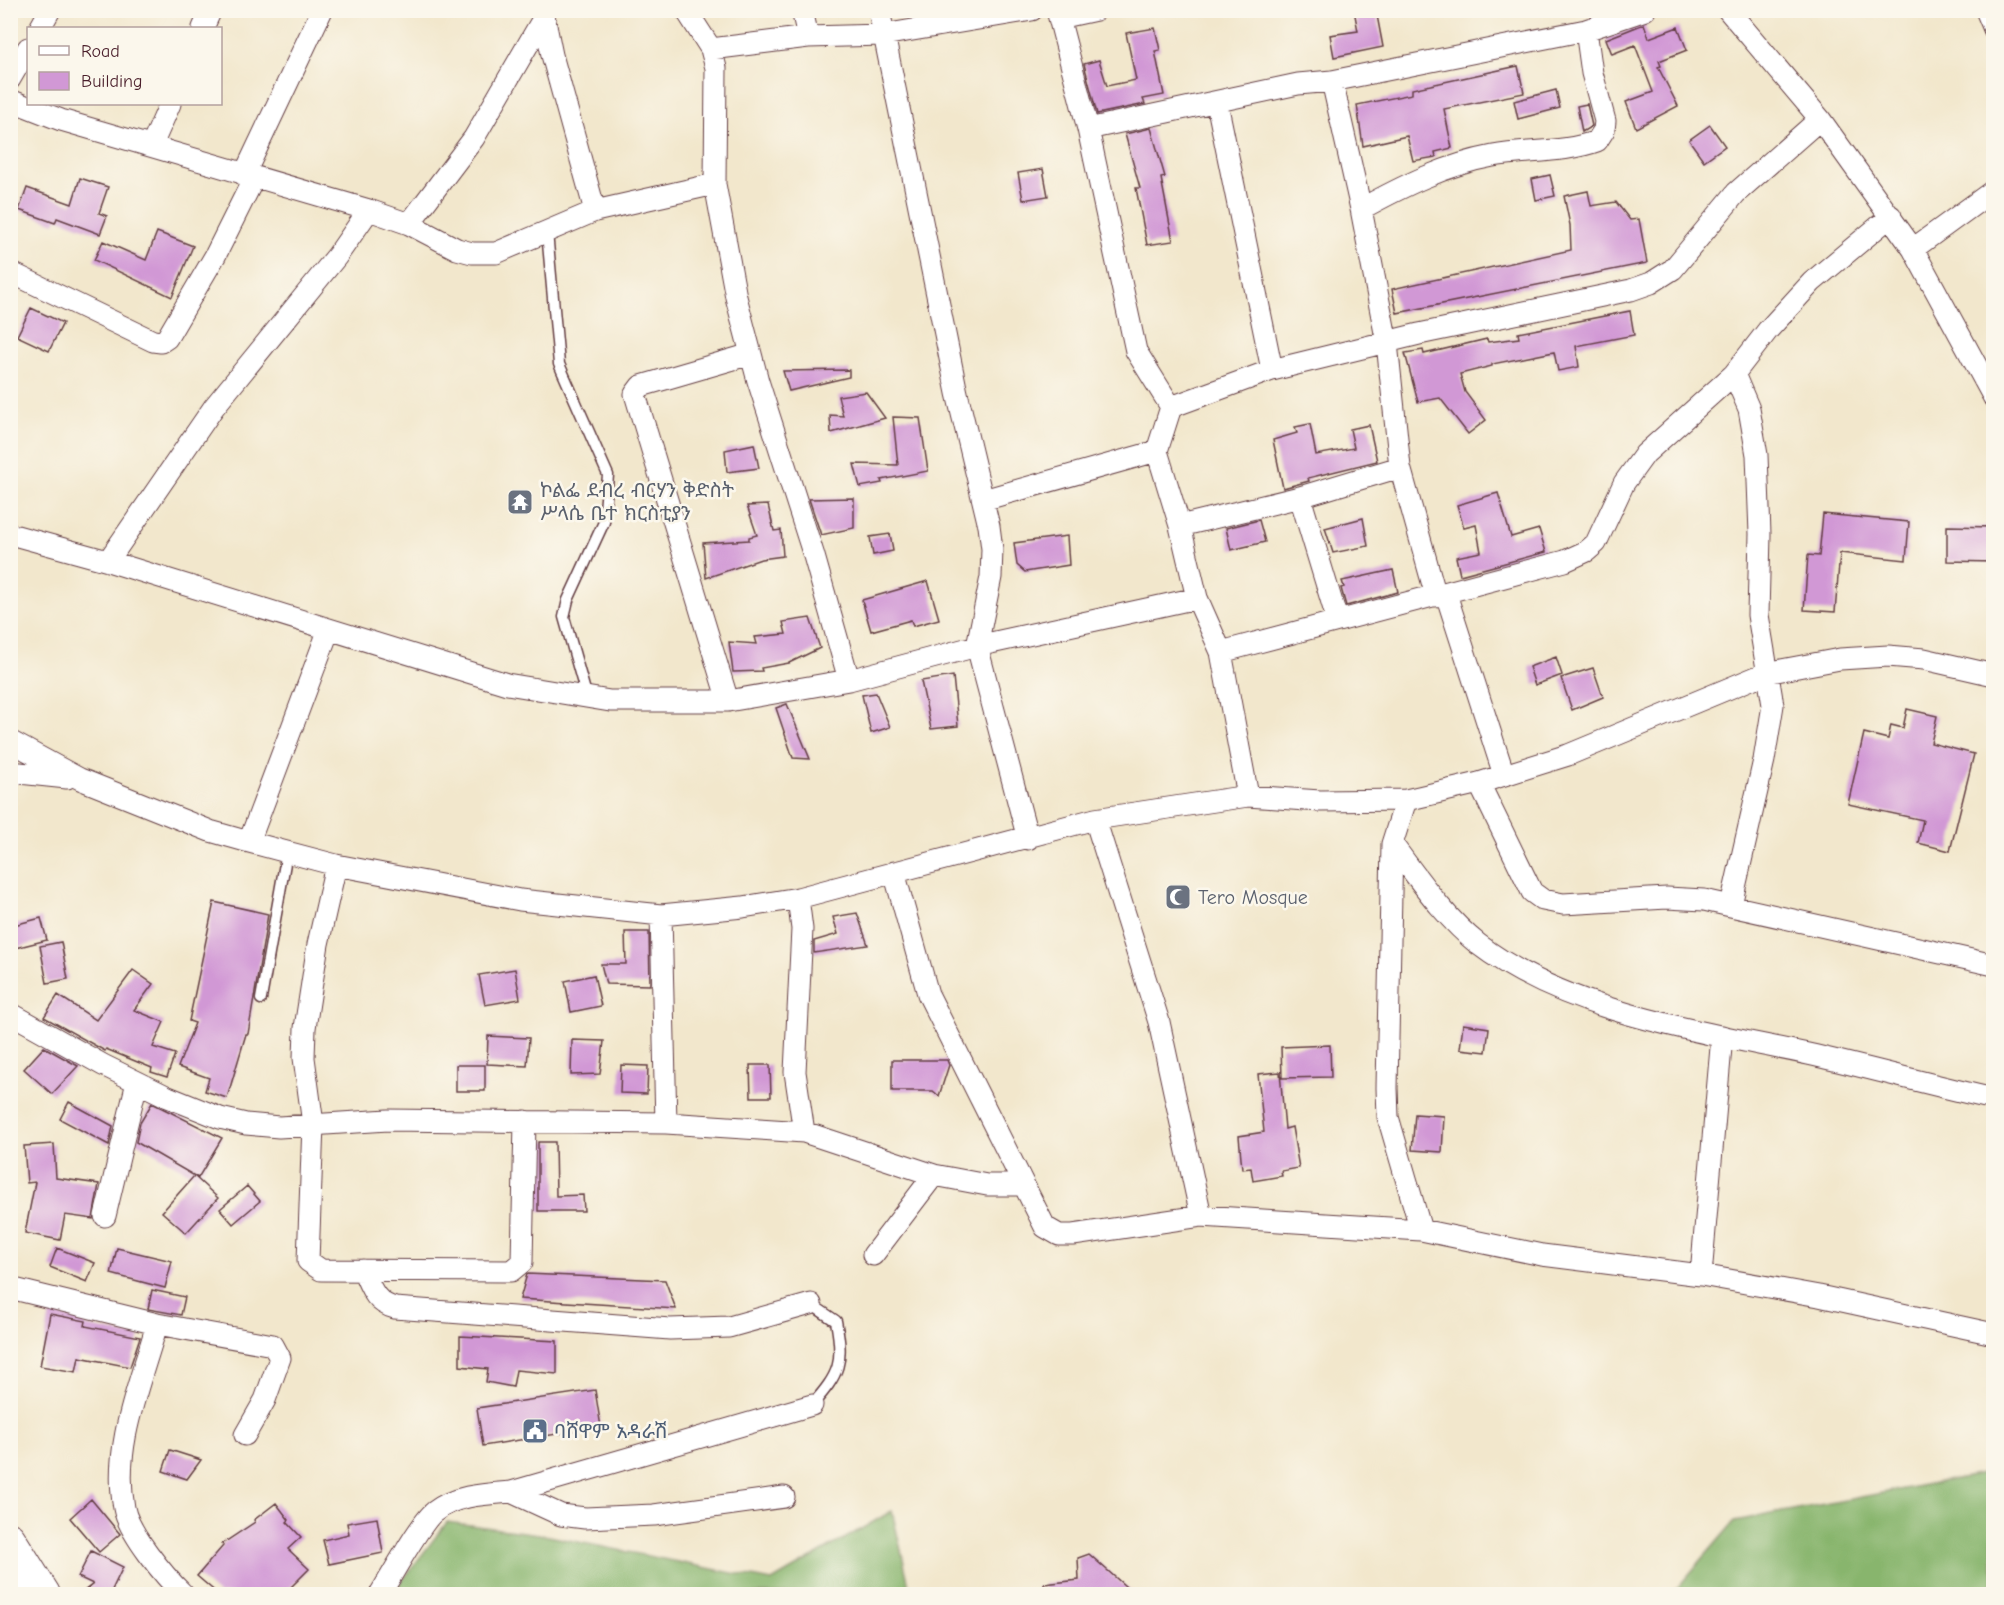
<svg xmlns="http://www.w3.org/2000/svg" width="2004" height="1605" font-family="'Comic Neue','Noto Sans Ethiopic',sans-serif">
  <rect width="100%" height="100%" fill="#fbf7ec"/>
  <filter id="ink" filterUnits="userSpaceOnUse"><feTurbulence type="fractalNoise" baseFrequency=".0167" numOctaves="2"/><feDisplacementMap in="SourceGraphic" scale="12" xChannelSelector="R" yChannelSelector="G"/><feConvolveMatrix kernelMatrix="1 2 1 2 8 2 1 2 1" color-interpolation-filters="sRGB"/></filter>
  <filter id="wash" filterUnits="userSpaceOnUse"><feTurbulence type="fractalNoise" baseFrequency=".008" numOctaves="4" result="noise"/><feDisplacementMap in="SourceGraphic" scale="24" xChannelSelector="R" yChannelSelector="G"/><feGaussianBlur stdDeviation="1.35" result="paint"/><feColorMatrix in="noise" values="0 0 0 0 0 0 0 0 0 0 0 0 0 0 0 0 0 1.4 0 .05"/><feComposite in="paint" operator="in"/></filter>
  <g filter="url(#wash)">
    <rect width="100%" height="100%" fill="#f2e7cc"/>
    <!-- forest -->
    <path fill="#88b56d" stroke="#696a4c" stroke-width="1.5" d="M 1993,1472 L 1993,1594 L 1672,1594 L 1735,1521 Z
      M 892,1511 L 911,1594 L 392,1594 L 447,1522 L 539,1534 L 772,1581 Z"/>
    <g id="blocks">
      <!-- building -->
      <path fill="#d198d5" d="M 1354,10 L 1376,10 L 1383,47 L 1334,57 L 1330,35 L 1358,31 Z
        M 1644,24 L 1649,38 L 1678,27 L 1687,50 L 1659,61 L 1661,66 L 1658,67 L 1678,106 L 1636,128 L 1626,102 L 1653,92 L 1635,45 L 1612,54 L 1606,39 Z
        M 1155,28 L 1160,50 L 1155,51 L 1164,95 L 1143,99 L 1145,104 L 1097,114 L 1084,64 L 1099,60 L 1107,86 L 1136,80 L 1126,33 Z
        M 1518,66 L 1524,93 L 1444,109 L 1452,148 L 1435,152 L 1436,157 L 1413,161 L 1407,136 L 1363,146 L 1357,105 L 1412,94 L 1412,89 Z
        M 1556,90 L 1560,108 L 1518,119 L 1514,101 Z
        M 1587,104 L 1592,126 L 1582,132 L 1577,106 Z
        M 1710,125 L 1725,146 L 1704,161 L 1689,140 Z
        M 1151,128 L 1165,177 L 1161,178 L 1173,241 L 1147,245 L 1136,188 L 1140,188 L 1125,134 Z
        M 1043,169 L 1048,196 L 1023,200 L 1018,173 Z
        M 1550,175 L 1555,196 L 1536,200 L 1532,179 Z
        M 80,178 L 108,187 L 99,213 L 107,216 L 100,234 L 57,218 L 55,223 L 19,210 L 27,188 L 72,204 Z
        M 1588,191 L 1591,206 L 1616,202 L 1630,220 L 1639,219 L 1647,263 L 1397,313 L 1392,289 L 1571,250 L 1570,225 L 1564,196 Z
        M 157,232 L 193,246 L 172,297 L 94,260 L 103,241 L 146,260 Z
        M 31,308 L 63,323 L 49,351 L 17,336 Z
        M 1630,311 L 1634,335 L 1576,346 L 1579,367 L 1558,371 L 1554,352 L 1492,364 L 1492,366 L 1460,374 L 1465,392 L 1486,420 L 1468,434 L 1440,398 L 1418,402 L 1405,353 L 1423,350 L 1424,354 L 1487,339 L 1488,342 L 1519,338 L 1518,333 Z
        M 849,370 L 849,377 L 789,391 L 783,371 Z
        M 866,392 L 885,418 L 831,433 L 830,415 L 843,416 L 838,396 Z
        M 893,417 L 920,418 L 928,471 L 881,480 L 882,483 L 860,487 L 854,464 L 898,465 Z
        M 1310,424 L 1316,455 L 1354,448 L 1350,429 L 1369,425 L 1377,461 L 1308,478 L 1309,481 L 1283,488 L 1273,440 L 1297,433 L 1295,427 Z
        M 754,444 L 759,468 L 727,472 L 725,450 Z
        M 1498,493 L 1511,537 L 1539,529 L 1546,552 L 1460,575 L 1456,557 L 1481,552 L 1476,525 L 1464,528 L 1457,505 Z
        M 854,498 L 854,528 L 821,535 L 809,499 Z
        M 768,505 L 774,531 L 781,530 L 783,556 L 761,559 L 706,578 L 703,543 L 749,540 L 749,537 L 757,535 L 747,506 Z
        M 1823,514 L 1909,522 L 1906,560 L 1840,553 L 1835,612 L 1804,610 L 1808,555 L 1819,556 Z
        M 1363,518 L 1368,546 L 1333,553 L 1325,528 Z
        M 1259,520 L 1265,542 L 1231,550 L 1226,528 Z
        M 1947,526 L 1994,527 L 1994,562 L 1947,561 Z
        M 890,534 L 893,551 L 873,555 L 870,537 Z
        M 1067,536 L 1069,565 L 1025,572 L 1017,565 L 1014,543 Z
        M 1393,570 L 1398,592 L 1346,606 L 1341,588 L 1344,587 L 1342,581 Z
        M 928,581 L 939,619 L 913,626 L 911,620 L 871,631 L 862,600 Z
        M 810,618 L 820,648 L 789,663 L 761,668 L 762,671 L 733,672 L 729,642 L 757,644 L 755,637 L 786,634 L 783,622 Z
        M 1556,657 L 1562,675 L 1535,685 L 1529,667 Z
        M 1593,668 L 1603,697 L 1572,710 L 1561,678 Z
        M 953,676 L 958,726 L 931,729 L 921,681 Z
        M 876,693 L 890,727 L 871,733 L 862,695 Z
        M 787,704 L 810,759 L 793,758 L 776,708 Z
        M 1907,709 L 1937,716 L 1931,743 L 1974,754 L 1950,851 L 1918,843 L 1923,820 L 1848,804 L 1864,733 L 1888,739 L 1891,725 L 1903,728 Z
        M 214,902 L 268,914 L 248,1034 L 246,1034 L 227,1098 L 205,1091 L 209,1078 L 178,1067 L 195,1023 L 189,1021 Z
        M 857,913 L 868,945 L 814,953 L 814,941 L 838,934 L 833,917 Z
        M 41,918 L 47,940 L 15,948 L 10,926 Z
        M 625,932 L 649,932 L 650,985 L 606,984 L 601,964 L 626,964 Z
        M 61,942 L 68,979 L 47,983 L 40,946 Z
        M 515,969 L 520,999 L 485,1005 L 479,975 Z
        M 133,970 L 153,984 L 134,1010 L 164,1022 L 153,1047 L 175,1054 L 167,1077 L 151,1072 L 152,1068 L 106,1049 L 105,1051 L 44,1017 L 58,995 L 96,1020 Z
        M 594,975 L 601,1006 L 571,1012 L 565,981 Z
        M 1463,1024 L 1489,1028 L 1486,1052 L 1460,1049 Z
        M 488,1036 L 529,1038 L 527,1066 L 487,1064 Z
        M 572,1040 L 604,1041 L 600,1074 L 571,1075 Z
        M 1330,1045 L 1331,1077 L 1282,1078 L 1281,1047 Z
        M 44,1047 L 78,1066 L 52,1094 L 24,1069 Z
        M 892,1060 L 947,1060 L 949,1065 L 939,1096 L 933,1091 L 892,1091 Z
        M 456,1065 L 485,1065 L 485,1091 L 456,1091 Z
        M 621,1065 L 648,1066 L 647,1094 L 620,1093 Z
        M 750,1065 L 770,1065 L 771,1097 L 751,1097 Z
        M 1280,1072 L 1285,1129 L 1292,1127 L 1299,1168 L 1281,1171 L 1282,1176 L 1253,1181 L 1251,1168 L 1242,1169 L 1239,1136 L 1264,1132 L 1258,1074 Z
        M 69,1102 L 113,1126 L 109,1145 L 60,1119 Z
        M 152,1103 L 222,1138 L 198,1178 L 136,1142 L 140,1123 Z
        M 1415,1114 L 1444,1116 L 1442,1152 L 1412,1150 Z
        M 538,1142 L 555,1142 L 556,1196 L 583,1195 L 584,1211 L 538,1211 Z
        M 54,1144 L 56,1178 L 99,1184 L 93,1219 L 65,1215 L 60,1240 L 25,1233 L 35,1182 L 27,1183 L 24,1146 Z
        M 194,1176 L 218,1198 L 186,1233 L 162,1212 Z
        M 247,1186 L 260,1201 L 233,1224 L 220,1209 Z
        M 57,1248 L 95,1263 L 87,1282 L 50,1267 Z
        M 117,1248 L 172,1261 L 165,1288 L 111,1274 Z
        M 527,1274 L 665,1280 L 676,1309 L 520,1299 Z
        M 152,1290 L 185,1297 L 181,1315 L 148,1309 Z
        M 50,1314 L 86,1321 L 85,1326 L 140,1337 L 130,1367 L 79,1357 L 76,1372 L 40,1366 Z
        M 460,1336 L 557,1341 L 557,1374 L 516,1370 L 513,1387 L 486,1382 L 488,1369 L 460,1366 Z
        M 595,1390 L 601,1427 L 483,1446 L 477,1408 Z
        M 170,1450 L 201,1460 L 187,1479 L 163,1471 Z
        M 91,1499 L 120,1534 L 99,1552 L 70,1518 Z
        M 276,1503 L 289,1520 L 287,1522 L 301,1537 L 288,1549 L 309,1569 L 284,1594 L 218,1594 L 197,1576 L 223,1546 L 222,1544 L 255,1522 L 254,1520 Z
        M 377,1518 L 383,1553 L 329,1564 L 323,1540 L 349,1534 L 347,1523 Z
        M 91,1551 L 123,1567 L 110,1594 L 80,1594 L 93,1584 L 78,1577 Z
        M 1089,1554 L 1134,1594 L 1044,1594 L 1044,1584 L 1079,1580 L 1078,1558 Z"/>
    </g>
  </g>
  <g filter="url(#ink)">
    <use href="#blocks" fill-opacity="0" stroke="#633d43" stroke-width="1.5"/>
    <g fill="none" stroke-linecap="round" stroke-linejoin="round">
      <!-- lane casing -->
      <g stroke="#633d43" stroke-width="13">
        <path id="lane" d="M 547,232 L 559,364 L 608,475 L 604,522 L 568,600 L 564,617 L 587,698
          M 261,999 L 287,852
          M 811,1304 L 836,1321 C 844,1363 840,1373 812,1405"/>
      </g>
      <!-- street casing -->
      <g stroke="#633d43" stroke-width="23">
        <path id="street" d="M 686,10 L 711,49 L 716,68 L 715,184 L 736,297 L 758,381 L 814,556 L 849,680
          M 802,10 L 808,37
          M 879,10 L 957,393 L 989,526 L 992,549 L 991,577 L 977,646 L 1028,839
          M 1057,10 L 1088,129 L 1136,351 L 1171,407 L 1157,451 L 1180,526 L 1197,598 L 1221,652 L 1248,796
          M 1728,10 L 1820,119 L 1913,249 L 1994,398
          M 1986,10 L 1994,29
          M 543,11 L 552,55 L 595,211
          M 1059,18 L 1096,10
          M 40,28 L 50,10
          M 203,28 L 211,10
          M 711,49 L 808,37 L 883,35 L 1032,10
          M 10,79 L 28,48
          M 1332,81 L 1361,209 L 1387,343 L 1400,467 L 1436,596
          M 10,100 L 61,120 L 369,210 L 409,224 L 457,249 L 472,253 L 496,253 L 595,211 L 715,184
          M 1217,103 L 1272,370
          M 1088,129 L 1298,84 L 1332,81 L 1586,30 L 1645,10
          M 152,145 L 170,104
          M 244,175 L 322,10
          M 1361,209 C 1403,186 1445,165 1493,156 C 1527,150 1564,153 1597,141 L 1604,130 L 1605,121 L 1592,73 L 1586,30
          M 409,224 L 474,138 L 544,17
          M 1913,249 L 1994,190
          M 10,272 L 153,341 L 161,342 L 167,338 L 215,256 L 254,178
          M 1171,407 L 1272,370 L 1419,334 L 1631,290 L 1651,283 L 1673,269 L 1736,193 L 1820,119
          M 1300,497 L 1337,619
          M 983,500 L 1157,451
          M 1180,526 L 1300,497 L 1400,467
          M 10,534 L 108,561 L 507,684 L 610,701 L 728,701 L 849,680 L 977,646 L 1197,598
          M 108,561 L 214,407 L 337,256 L 369,210
          M 1446,594 L 1504,775
          M 1221,652 L 1565,561 L 1587,551 L 1596,543 L 1624,483 L 1645,454 L 1734,374 L 1768,330 L 1812,282 L 1891,216
          M 728,701 L 635,394 L 641,386 L 751,354
          M 10,741 L 80,779 L 210,831 L 249,842 L 336,865 L 520,900 L 661,915 L 743,907 L 798,898 L 1095,819 L 1248,796 L 1320,801 L 1406,800 L 1479,783 L 1568,755 L 1766,673 L 1840,659 L 1888,656 L 1924,659 L 1994,675
          M 10,772 L 67,778
          M 1479,783 L 1532,892 L 1543,900 L 1563,904 L 1667,898 L 1704,900 L 1994,965
          M 1406,800 L 1392,844 L 1387,1088 L 1388,1117 L 1421,1230
          M 1095,819 L 1159,1022 L 1201,1216
          M 249,842 L 329,629
          M 1392,844 C 1418,878 1444,917 1478,944 C 1568,1013 1700,1031 1808,1054 C 1870,1068 1931,1085 1994,1099
          M 336,865 L 318,944 L 305,1028 L 304,1058 L 313,1124 L 308,1261 L 321,1270 L 511,1271 L 522,1262 L 525,1121
          M 894,872 L 928,994 L 1045,1227 L 1059,1235 L 1073,1235 L 1201,1216 L 1421,1230 L 1542,1255 L 1701,1275 L 1819,1296 L 1994,1334
          M 798,898 L 802,929 L 795,1072 L 804,1132
          M 1731,905 L 1764,760 L 1773,705 L 1758,615 L 1760,534 L 1757,455 L 1749,409 L 1734,374
          M 661,915 L 666,1123
          M 10,1013 L 103,1065 L 168,1097 L 220,1118 L 246,1124 L 279,1127 L 388,1120 L 666,1123 L 804,1132 L 934,1175 L 987,1185 L 1024,1185
          M 105,1216 L 137,1082
          M 873,1255 L 934,1175
          M 363,1270 C 371,1288 375,1303 395,1308 L 670,1329 L 729,1327 L 811,1304
          M 1701,1275 L 1722,1036
          M 10,1288 L 157,1324 L 273,1345 L 280,1358 L 265,1400 L 245,1435
          M 157,1324 C 141,1382 112,1446 124,1508 C 128,1532 165,1577 183,1594
          M 511,1492 L 561,1515 L 585,1518 L 654,1515 L 784,1497
          M 380,1594 C 391,1577 421,1522 434,1512 C 455,1495 485,1494 511,1492 L 812,1405"/>
      </g>
      <!-- secondary casing -->
      <g stroke="#633d43" stroke-width="32">
        <path id="secondary" d="M 10,1538 L 45,1594
          M 10,1590 L 14,1594"/>
      </g>
      <!-- lane -->
      <use href="#lane" stroke="#fff" stroke-width="10"/>
      <!-- street -->
      <use href="#street" stroke="#fff" stroke-width="21"/>
      <!-- secondary -->
      <use href="#secondary" stroke="#fff" stroke-width="30"/>
    </g>
  </g>
  <!-- icons -->
  <defs>
    <g id="temple-square" transform="scale(1.35)"><rect x="-9" y="-9" width="18" height="18" rx="4" fill="#6b7280" stroke="#fbf7ec"/><path d="M0-6L5-2H3V0L6.5 2.5H4V6H1.5V3h-3V6H-4V2.5H-6.5L-3 0V-2H-5Z" fill="#fff"/></g>
    <g id="mosque-square" transform="scale(1.35)"><rect x="-9" y="-9" width="18" height="18" rx="4" fill="#6b7280" stroke="#fbf7ec"/><path d="M3.5-4.9A6 6 0 1 0 3.5 4.9A5 5 0 1 1 3.5-4.9Z" fill="#fff"/></g>
    <g id="civic-square" transform="scale(1.35)"><rect x="-9" y="-9" width="18" height="18" rx="4" fill="#5c6f8a" stroke="#fbf7ec"/><path d="M-.6-6.5H3V-4.5H.6V-3L4-1V1h2V6H-6V1h2V-1L-.6-3ZM-1.2 2.5V6h2.4V2.5Z" fill="#fff"/></g>
  </defs>
  <g fill-rule="evenodd">
    <use href="#temple-square" x="520" y="502"/>
    <use href="#mosque-square" x="1178" y="897"/>
    <use href="#civic-square" x="535" y="1431"/>
  </g>
  <g text-anchor="middle" dominant-baseline="central" stroke-width="5" stroke-linejoin="round" paint-order="stroke">
    <!-- worship labels -->
    <g font-size="20" fill="#5b616d" stroke="#fbf7ec" text-anchor="start">
      <text x="540" y="490">ኮልፌ ደብረ ብርሃን ቅድስት<tspan x="540" dy="23">ሥላሴ ቤተ ክርስቲያን</tspan></text>
      <text x="1198" y="897">Tero Mosque</text>
    </g>
    <!-- service labels -->
    <g font-size="20" fill="#4e5e75" stroke="#fbf7ec" text-anchor="start">
      <text x="554" y="1431">ባሸዋም አዳራሽ</text>
    </g>
  </g>
  <!-- margin -->
  <rect width="2004" height="1605" fill="none" stroke="#fbf7ec" stroke-width="36"/>
  <!-- legend -->
  <rect x="27" y="27" width="195" height="78" fill="#fbf7ec" stroke="#b4a19f" stroke-width="1.5"/>
  <rect x="39" y="46" width="30" height="9" fill="#ffffff" stroke="#b4a19f" stroke-width="1.5"/>
  <text x="81" y="57" font-size="18" fill="#4a1f2b">Road</text>
  <rect x="39" y="72" width="30" height="18" fill="#d198d5" stroke="#b4a19f" stroke-width="1.5"/>
  <text x="81" y="87" font-size="18" fill="#4a1f2b">Building</text>
</svg>
